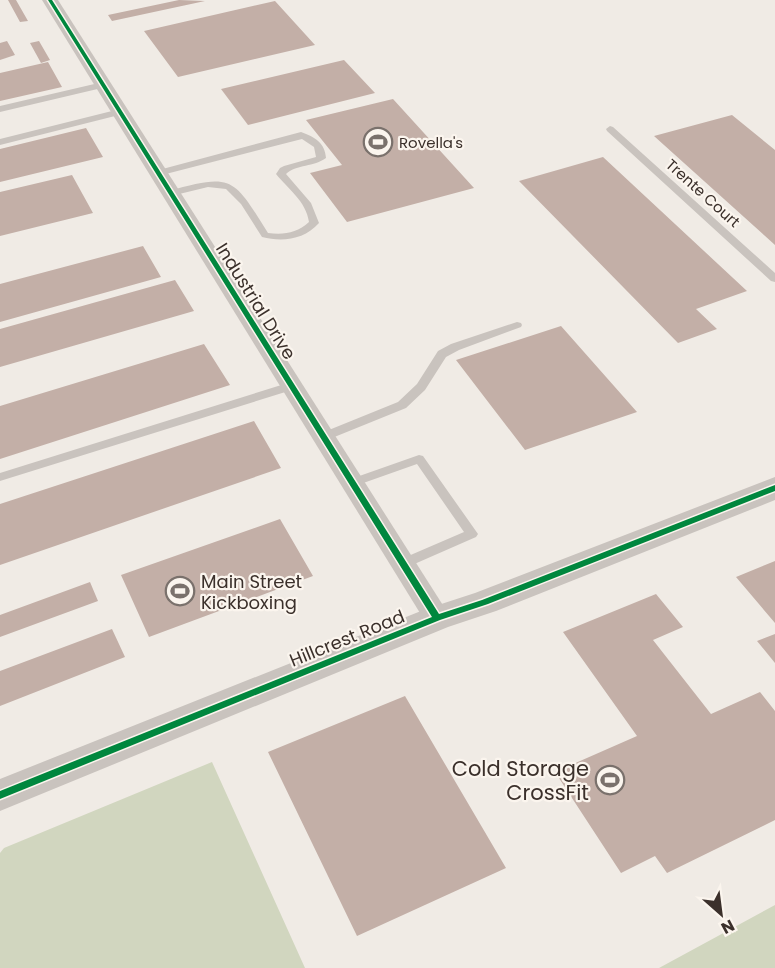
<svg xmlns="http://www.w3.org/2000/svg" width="775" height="968" font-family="Poppins,sans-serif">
  <rect width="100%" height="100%" fill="#f0ebe5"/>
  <!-- green -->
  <path fill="#d1d6bf" d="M 212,762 L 305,968 L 0,968 L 0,853 L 4,848 Z
    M 775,905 L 775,968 L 659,968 Z"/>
  <!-- building -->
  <path fill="#c3afa7" d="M 8,0 L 16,0 L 28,21 L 20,22 Z
    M 179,0 L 205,1 L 112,21 L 108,15 Z
    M 275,1 L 315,45 L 178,77 L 144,31 Z
    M 7,41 L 15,55 L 0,60 L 0,43 Z
    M 39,41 L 50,60 L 41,63 L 30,43 Z
    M 344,60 L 375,93 L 248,125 L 221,89 Z
    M 48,62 L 62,87 L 0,101 L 0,73 Z
    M 393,99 L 474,188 L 347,222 L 310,173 L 342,165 L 306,120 Z
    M 732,115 L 775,150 L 775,245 L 654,136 Z
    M 86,128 L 103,157 L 0,182 L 0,149 Z
    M 603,157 L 747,291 L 696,309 L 717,329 L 678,343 L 519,181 Z
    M 72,175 L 93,213 L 0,236 L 0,192 Z
    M 143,246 L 161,277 L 0,322 L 0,284 Z
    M 175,280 L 194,311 L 0,367 L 0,329 Z
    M 561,326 L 637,412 L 525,450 L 456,360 Z
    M 204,344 L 230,385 L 0,459 L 0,406 Z
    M 254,421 L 281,468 L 0,565 L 0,504 Z
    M 280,519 L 313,576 L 149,637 L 121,575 Z
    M 775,561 L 775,623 L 736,577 Z
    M 90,582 L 98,601 L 0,637 L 0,615 Z
    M 656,594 L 683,627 L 653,640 L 711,714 L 760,692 L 775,711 L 775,820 L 667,873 L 655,856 L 621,873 L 555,772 L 637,736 L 563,632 Z
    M 112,629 L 125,657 L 0,706 L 0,671 Z
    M 775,634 L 775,663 L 757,641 Z
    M 405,696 L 506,868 L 357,936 L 268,752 Z"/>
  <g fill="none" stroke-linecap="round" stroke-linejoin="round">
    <!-- service -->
    <path fill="#c9c3be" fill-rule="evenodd" d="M 103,82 L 107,85 L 106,87 L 0,112 L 0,106 Z
      M 120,109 L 123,110 L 123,114 L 0,145 L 0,139 Z
      M 610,126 L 613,127 L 775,273 L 775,282 L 771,281 L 607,131 L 606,129 Z
      M 301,132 C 315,137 325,143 326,158 C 314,167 297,164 286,174 L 311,203 L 319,223 C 304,240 282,242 262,237 L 241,204 L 226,189 L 208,187 L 171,196 L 166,193 L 168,191 C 233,173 233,177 268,233 C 284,235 297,233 309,222 C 306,201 289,190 276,174 L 280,168 L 284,166 L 316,157 L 314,147 L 302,139 L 158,176 L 153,173 L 155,171 Z
      M 517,322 L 521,323 L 522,325 L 521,327 L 459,350 L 446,357 L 425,390 L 406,408 L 327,440 L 319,440 L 317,437 L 319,434 L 398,402 L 417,384 L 438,351 L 451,344 Z
      M 291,382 L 297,386 L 295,389 L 0,481 L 0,473 Z
      M 419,455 L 423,456 L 478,534 L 476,537 L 403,569 L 399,568 L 397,564 L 399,560 L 464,532 L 417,464 L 352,487 L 346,483 L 348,480 Z"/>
    <!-- minor -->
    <path fill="#c9c3be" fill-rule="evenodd" d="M 42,0 L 58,0 L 446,610 L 450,618 L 446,626 L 437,629 L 428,626 Z"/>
    <!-- tertiary -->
    <path fill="#c9c3be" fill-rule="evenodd" d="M 775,477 L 775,500 L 496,611 L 448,627 L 0,811 L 0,779 L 426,609 L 475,593 Z"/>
    <!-- cycleway casing -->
    <g stroke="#fbf5ee" stroke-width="3">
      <path id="cycleway" d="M 48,0 L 52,0 L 439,614 L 482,600 L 775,485 L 775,491 L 488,604 L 440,620 L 0,799 L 0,791 L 432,617 Z"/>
    </g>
    <!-- cycleway -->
    <use href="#cycleway" fill="#00873e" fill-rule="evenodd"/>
  </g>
  <!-- icons -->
  <defs>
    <g id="stadium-ring" transform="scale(1.5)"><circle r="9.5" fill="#fbf5ee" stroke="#7a716c" stroke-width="1.5"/><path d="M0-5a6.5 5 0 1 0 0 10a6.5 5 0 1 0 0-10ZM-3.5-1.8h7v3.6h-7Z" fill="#7a716c"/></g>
  </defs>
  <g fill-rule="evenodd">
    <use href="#stadium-ring" x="378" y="142"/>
    <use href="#stadium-ring" x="180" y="591"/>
    <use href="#stadium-ring" x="610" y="780"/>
  </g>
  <g text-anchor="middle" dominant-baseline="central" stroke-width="4.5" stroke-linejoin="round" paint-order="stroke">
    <!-- far-poi labels -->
    <g font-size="15" fill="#3b302b" stroke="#fbf5ee" text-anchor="start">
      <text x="399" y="142">Rovella's</text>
    </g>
    <!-- far-street labels -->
    <g font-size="15" fill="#3b302b" stroke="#fbf5ee">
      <text transform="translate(703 193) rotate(42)">Trente Court</text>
    </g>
    <!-- street labels -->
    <g font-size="18" fill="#3b302b" stroke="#fbf5ee">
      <text transform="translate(256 301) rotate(58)">Industrial Drive</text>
      <text transform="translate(347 638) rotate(-22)">Hillcrest Road</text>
    </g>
    <!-- poi labels -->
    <g font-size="18" fill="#3b302b" stroke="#fbf5ee" text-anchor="start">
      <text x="201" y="581">Main Street<tspan x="201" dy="21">Kickboxing</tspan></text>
    </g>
    <!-- near-poi labels -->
    <g font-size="21" fill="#3b302b" stroke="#fbf5ee" text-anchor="end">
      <text x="589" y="768">Cold Storage<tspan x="589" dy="24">CrossFit</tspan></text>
    </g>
  </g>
  <!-- north arrow -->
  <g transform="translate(721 914) rotate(152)" stroke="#fbf5ee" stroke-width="4.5" paint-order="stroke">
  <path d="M0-4.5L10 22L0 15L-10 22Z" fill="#3b302b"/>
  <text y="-9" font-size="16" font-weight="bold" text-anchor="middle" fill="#3b302b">N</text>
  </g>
</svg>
